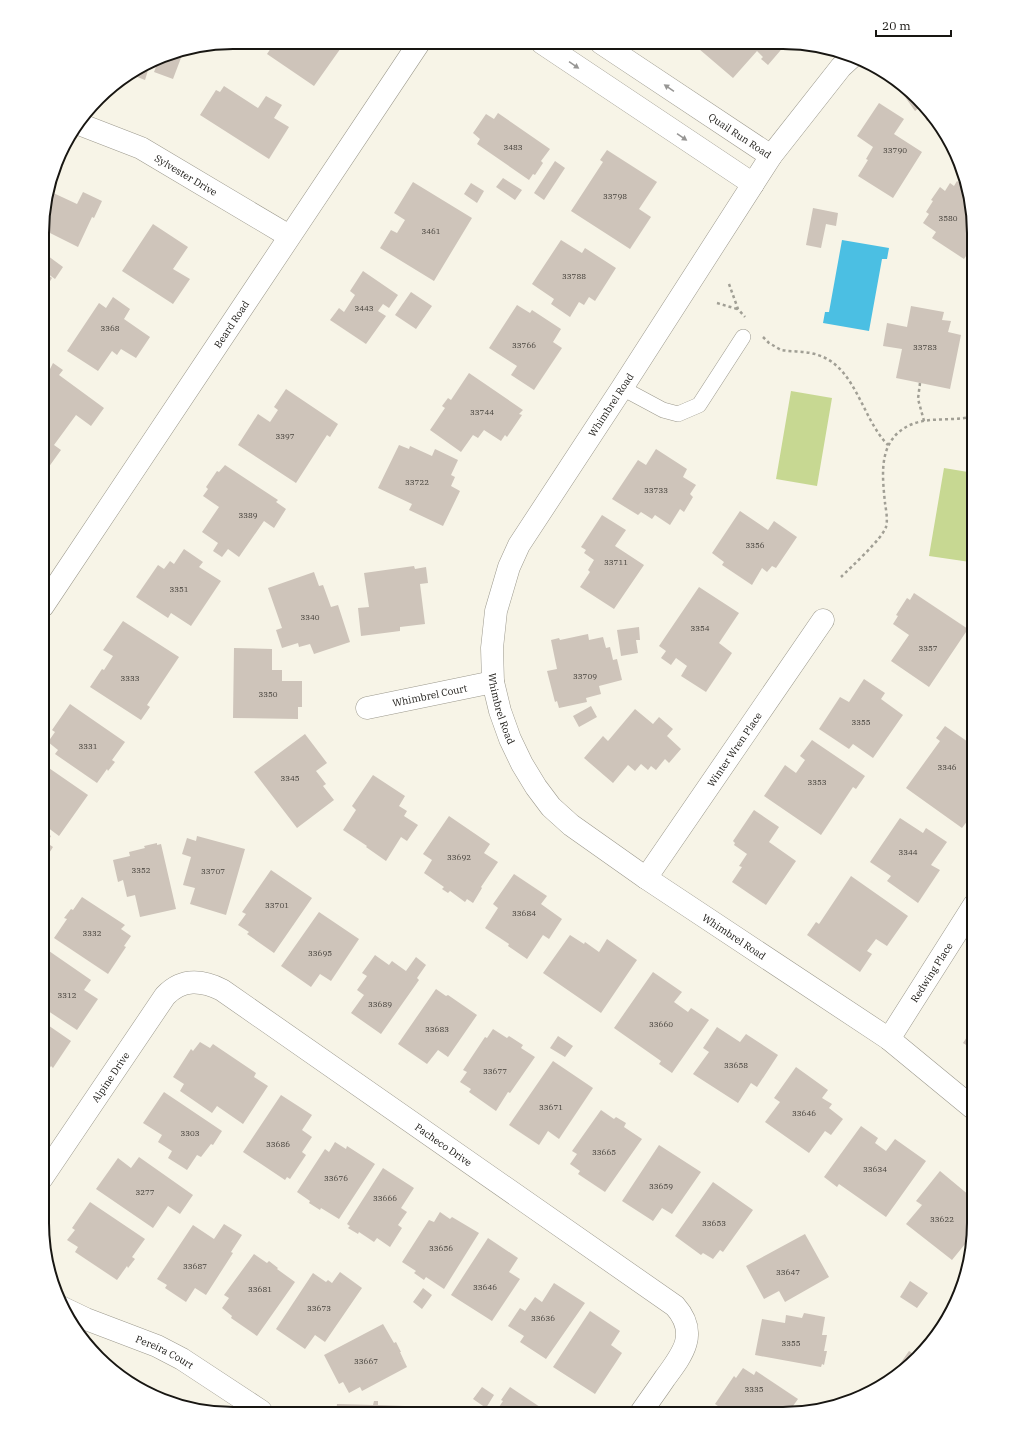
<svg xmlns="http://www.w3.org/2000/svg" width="1016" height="1456" font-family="'IBM Plex Serif',serif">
  <rect width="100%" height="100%" fill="#f7f4e7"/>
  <!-- green -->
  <path fill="#c7d892" d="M 791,391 L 832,398 L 817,486 L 776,479 Z
    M 944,468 L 974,473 L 974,538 L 970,562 L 929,556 Z"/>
  <!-- water -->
  <path fill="#4bbfe3" d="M 842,240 L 889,248 L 887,259 L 882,259 L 869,331 L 823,323 L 825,312 L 829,312 Z"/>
  <!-- building -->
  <path fill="#cec4ba" d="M 275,42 L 304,42 L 308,45 L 310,42 L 341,42 L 343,45 L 314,86 L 267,54 Z
    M 692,43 L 758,44 L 786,44 L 768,65 L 761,59 L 763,57 L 757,51 L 733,78 Z
    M 184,50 L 173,79 L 154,72 L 159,59 L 171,52 Z
    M 150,64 L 145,80 L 132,75 Z
    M 902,84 L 930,119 L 927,121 L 919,108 L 915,111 L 898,87 Z
    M 224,86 L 258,108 L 266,96 L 282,105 L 274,118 L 289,127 L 269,159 L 200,115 L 216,90 L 220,92 Z
    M 879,103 L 904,119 L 894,134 L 922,152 L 893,198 L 858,176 L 868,160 L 866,159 L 873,147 L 857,136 Z
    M 498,113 L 550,149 L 541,161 L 543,163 L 535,175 L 533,174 L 529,180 L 477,144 L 480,139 L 473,133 L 486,114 L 494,119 Z
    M 607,150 L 657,182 L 639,209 L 651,217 L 630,249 L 571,211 L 603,162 L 600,160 Z
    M 555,161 L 565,168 L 544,200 L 534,193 Z
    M 503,178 L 522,190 L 515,200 L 496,187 Z
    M 957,181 L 963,185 L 974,232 L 974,244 L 964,259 L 932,238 L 936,232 L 923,223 L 929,214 L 926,212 L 933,201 L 931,200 L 940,187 L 945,191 L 950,183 L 954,186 Z
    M 413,182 L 472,218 L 434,281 L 380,248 L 391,230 L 397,233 L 405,220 L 394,213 Z
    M 471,183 L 484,191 L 477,203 L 464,194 Z
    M 49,191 L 77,204 L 83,192 L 102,201 L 94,218 L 92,217 L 78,247 L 44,230 L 44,207 Z
    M 813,208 L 838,213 L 836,226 L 826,224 L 821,248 L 806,245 Z
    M 153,224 L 188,247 L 173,269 L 190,279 L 173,304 L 122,271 Z
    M 561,240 L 582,253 L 585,248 L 616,268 L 595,301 L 589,297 L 584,305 L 579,302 L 570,317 L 551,304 L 554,299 L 532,284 Z
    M 44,253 L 63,267 L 55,279 L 44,271 Z
    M 363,271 L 398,295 L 389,308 L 383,304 L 378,311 L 386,316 L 366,344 L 330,320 L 339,308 L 344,312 L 355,295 L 350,291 Z
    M 44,272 L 52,278 L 44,291 Z
    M 411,292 L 432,306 L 416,329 L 395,315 Z
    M 113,297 L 130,309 L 124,319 L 150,337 L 136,358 L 121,349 L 117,355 L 112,351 L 98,371 L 67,351 L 99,303 L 106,308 Z
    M 517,305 L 530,313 L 532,310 L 561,329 L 553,342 L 562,348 L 534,390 L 511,375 L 517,366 L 489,348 Z
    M 911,306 L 944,312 L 942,320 L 951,321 L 948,332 L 961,335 L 950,389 L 896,378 L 902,349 L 883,346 L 887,323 L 907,327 Z
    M 53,363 L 63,370 L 59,375 L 104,408 L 91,426 L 76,415 L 54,445 L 61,450 L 43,475 L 43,365 L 50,369 Z
    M 469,373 L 523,410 L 519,414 L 522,415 L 507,437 L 505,435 L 501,441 L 484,430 L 478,438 L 473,435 L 461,452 L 430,430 L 445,408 L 442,406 L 448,398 L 451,400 Z
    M 286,389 L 338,424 L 330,437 L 327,435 L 296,483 L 238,445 L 258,414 L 270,422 L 278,410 L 274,407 Z
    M 399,445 L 409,449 L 410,446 L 432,456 L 435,449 L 458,460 L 451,475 L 455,477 L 451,486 L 460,491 L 443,526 L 409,510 L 412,504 L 378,488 Z
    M 656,449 L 687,469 L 683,477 L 696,485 L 690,494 L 693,497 L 684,512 L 680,509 L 670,525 L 655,515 L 652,519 L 641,512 L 638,515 L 612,499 L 638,460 L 646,465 Z
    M 225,465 L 278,500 L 276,502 L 286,509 L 274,528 L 264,521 L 239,557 L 228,549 L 222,557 L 213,551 L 218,543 L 202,532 L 219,507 L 203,496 L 208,489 L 206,487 L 217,471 L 219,472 Z
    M 740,511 L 768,530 L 774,521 L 797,537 L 776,568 L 772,566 L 767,572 L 762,568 L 752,585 L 722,565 L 724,562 L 712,553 Z
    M 602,515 L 626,530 L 615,546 L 644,565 L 614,609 L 580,587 L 590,572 L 588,570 L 594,560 L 584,553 L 586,550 L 581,547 Z
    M 184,549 L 203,562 L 199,567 L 221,581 L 191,626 L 171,613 L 168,618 L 136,597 L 158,565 L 164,569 L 170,561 L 174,564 Z
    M 414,566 L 415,569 L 426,567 L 428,583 L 420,584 L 425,624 L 400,627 L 400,631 L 361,636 L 358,608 L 369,607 L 364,573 Z
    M 314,572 L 319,586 L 323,585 L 331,607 L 338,605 L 350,642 L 314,654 L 310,644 L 299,647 L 298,643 L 282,648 L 276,630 L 282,628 L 268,588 Z
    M 699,587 L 739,613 L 719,643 L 732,653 L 706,692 L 681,676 L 687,666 L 676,658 L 671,665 L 661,658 L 666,651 L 659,646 Z
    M 914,593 L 968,629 L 929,687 L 891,661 L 909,635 L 893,624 L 898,616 L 896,615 L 907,598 L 910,600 Z
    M 123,621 L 179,657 L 147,705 L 150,707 L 141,720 L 90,687 L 102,669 L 104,670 L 113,656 L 103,650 Z
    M 639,627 L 640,640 L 636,640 L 638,653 L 621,656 L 617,630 Z
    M 588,634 L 589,640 L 603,637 L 606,648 L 610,647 L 613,660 L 617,659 L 622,680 L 599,686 L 601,694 L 586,698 L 587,702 L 559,708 L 557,701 L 555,702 L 547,671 L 557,669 L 551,640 L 559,638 L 560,640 Z
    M 234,648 L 272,649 L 272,670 L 282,670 L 282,681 L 302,681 L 302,707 L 298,707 L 298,719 L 233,718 Z
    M 864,679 L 885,693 L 881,699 L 903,715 L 873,758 L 853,744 L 849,749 L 819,729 L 840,697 L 849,702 Z
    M 70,704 L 125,742 L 112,760 L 115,762 L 108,771 L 107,769 L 97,783 L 55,754 L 58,750 L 48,742 L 55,732 L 52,730 Z
    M 591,706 L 597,717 L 579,727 L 573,716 Z
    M 635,709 L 653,724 L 659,717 L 673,729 L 667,736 L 681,749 L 669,763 L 665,759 L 656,770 L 651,766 L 648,770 L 641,764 L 635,771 L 628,765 L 613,783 L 584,758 L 603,736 L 608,741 Z
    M 945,726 L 974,746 L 974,788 L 972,790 L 974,791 L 974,812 L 962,828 L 906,788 L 940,741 L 936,738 Z
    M 305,734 L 327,763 L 316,771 L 326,784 L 323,786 L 334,800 L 297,828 L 254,772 Z
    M 812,740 L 865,776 L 856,789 L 853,787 L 821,835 L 764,796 L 785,765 L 796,773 L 805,760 L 800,756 Z
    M 46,766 L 88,795 L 59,836 L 43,824 L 43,770 Z
    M 373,775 L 405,796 L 399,806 L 407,811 L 404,816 L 418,825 L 407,841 L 401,837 L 386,861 L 366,847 L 367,846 L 343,830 L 356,810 L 352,806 Z
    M 754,810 L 779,827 L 769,842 L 796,861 L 766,905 L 732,882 L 742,867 L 739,866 L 747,854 L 734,845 L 735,843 L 733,841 Z
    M 449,816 L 490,844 L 484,853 L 498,862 L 481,887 L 482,888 L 473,903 L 467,899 L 465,902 L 450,891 L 448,893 L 442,889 L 444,887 L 424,873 L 432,860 L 423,854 Z
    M 900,818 L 923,833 L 926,828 L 947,842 L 931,865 L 940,870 L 918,903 L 887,881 L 891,876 L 870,862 Z
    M 44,831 L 51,836 L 47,843 L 53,847 L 44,861 L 46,862 L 43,866 L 43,833 Z
    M 197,836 L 245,849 L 226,915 L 190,904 L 195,888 L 183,885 L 191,857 L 182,854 L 187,838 L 196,841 Z
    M 157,843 L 157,845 L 161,844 L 176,909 L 140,917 L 135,895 L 127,897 L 123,880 L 118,882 L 113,860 L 130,856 L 129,852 L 145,848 L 144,846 Z
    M 271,870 L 312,898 L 274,953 L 247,934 L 249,932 L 238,925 L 246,914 L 242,912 Z
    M 514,874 L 547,896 L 541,904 L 562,919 L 549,939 L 543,935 L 527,959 L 508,946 L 509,944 L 485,928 L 498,908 L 493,904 Z
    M 851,876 L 908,916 L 887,946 L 876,939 L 867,951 L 872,954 L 860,972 L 807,935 L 816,922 L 819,924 Z
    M 82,897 L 125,925 L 121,929 L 131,936 L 124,946 L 126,947 L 108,974 L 54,938 L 67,919 L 64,918 L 71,909 L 73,910 Z
    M 319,912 L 359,939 L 331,981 L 320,974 L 311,987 L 281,966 Z
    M 570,935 L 584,944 L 585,942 L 599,952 L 607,939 L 637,960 L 601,1013 L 543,973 Z
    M 49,951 L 91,980 L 84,990 L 98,999 L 77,1030 L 42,1007 L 42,959 L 44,959 Z
    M 375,955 L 389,965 L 392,961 L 406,971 L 416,957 L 426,965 L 417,978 L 419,980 L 381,1034 L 351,1013 L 364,995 L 357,990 L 367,976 L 362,973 Z
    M 653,972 L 682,992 L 674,1002 L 688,1012 L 691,1008 L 709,1020 L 672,1073 L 659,1064 L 661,1061 L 614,1028 Z
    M 436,989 L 446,996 L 448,995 L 477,1015 L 448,1057 L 438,1050 L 427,1064 L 398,1044 Z
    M 974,995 L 974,1009 L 967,1005 Z
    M 42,1021 L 71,1041 L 53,1068 L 51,1066 L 44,1077 L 42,1076 Z
    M 974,1021 L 974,1050 L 963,1043 L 973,1028 L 970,1026 Z
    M 717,1027 L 740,1042 L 746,1034 L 778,1055 L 757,1087 L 751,1083 L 738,1103 L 693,1074 L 709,1052 L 703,1048 Z
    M 493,1029 L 507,1038 L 509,1036 L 523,1045 L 521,1048 L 535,1057 L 510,1093 L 508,1092 L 496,1111 L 469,1092 L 471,1089 L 460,1082 L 467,1072 L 463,1070 L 485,1037 L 487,1038 Z
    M 558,1036 L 573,1046 L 565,1057 L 550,1048 Z
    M 200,1042 L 210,1048 L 213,1044 L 256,1073 L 254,1077 L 268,1086 L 243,1124 L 217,1106 L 212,1113 L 180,1091 L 184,1084 L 173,1077 L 191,1049 L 193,1051 Z
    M 553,1061 L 593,1088 L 559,1139 L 548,1131 L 539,1145 L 509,1125 Z
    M 796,1067 L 828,1090 L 822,1098 L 832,1104 L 829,1108 L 843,1119 L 831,1135 L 825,1131 L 809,1153 L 765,1122 L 780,1102 L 774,1098 Z
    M 164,1092 L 222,1131 L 213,1145 L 211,1144 L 201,1157 L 197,1155 L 187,1170 L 168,1158 L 172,1151 L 158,1142 L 162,1135 L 143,1123 Z
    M 281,1095 L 312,1115 L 302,1130 L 312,1137 L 302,1152 L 306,1155 L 290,1179 L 287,1177 L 285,1180 L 243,1152 Z
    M 601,1110 L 614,1119 L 616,1117 L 626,1123 L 624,1127 L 642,1139 L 605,1192 L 578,1174 L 580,1171 L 570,1164 L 577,1154 L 572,1151 Z
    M 861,1126 L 878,1138 L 875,1143 L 886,1151 L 895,1139 L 926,1161 L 886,1217 L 839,1184 L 837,1187 L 824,1177 Z
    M 335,1142 L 346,1149 L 347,1146 L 375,1164 L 339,1219 L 321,1208 L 320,1210 L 309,1203 L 310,1201 L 297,1192 L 325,1149 L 329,1152 Z
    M 659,1145 L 701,1172 L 672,1214 L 662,1208 L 653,1221 L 622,1201 Z
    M 139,1157 L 193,1195 L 180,1214 L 168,1206 L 153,1228 L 96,1189 L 118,1158 L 131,1168 Z
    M 383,1168 L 414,1188 L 401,1208 L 407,1212 L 398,1225 L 402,1228 L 390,1247 L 377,1238 L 374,1242 L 359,1232 L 358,1234 L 348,1228 L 350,1226 L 347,1224 Z
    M 940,1171 L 970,1196 L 966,1201 L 973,1207 L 970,1211 L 974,1214 L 974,1233 L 952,1260 L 906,1224 L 922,1205 L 916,1201 Z
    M 713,1182 L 753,1210 L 723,1252 L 720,1250 L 713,1259 L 703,1253 L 701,1255 L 675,1236 Z
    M 90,1202 L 145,1239 L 132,1257 L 135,1259 L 128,1268 L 127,1266 L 117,1280 L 75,1252 L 78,1247 L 67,1240 L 75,1230 L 72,1228 Z
    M 440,1212 L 450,1219 L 452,1217 L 479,1233 L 444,1289 L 426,1277 L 424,1280 L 414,1273 L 416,1271 L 402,1262 L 429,1220 L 434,1222 Z
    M 224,1224 L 242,1235 L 231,1252 L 233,1253 L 206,1295 L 195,1288 L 186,1302 L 165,1288 L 167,1285 L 157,1279 L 193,1225 L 214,1239 Z
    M 805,1234 L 829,1277 L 785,1302 L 779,1291 L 764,1299 L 746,1266 Z
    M 488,1238 L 518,1258 L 509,1272 L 520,1279 L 492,1321 L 451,1295 Z
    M 254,1254 L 267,1263 L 269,1261 L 278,1268 L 277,1269 L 295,1282 L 257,1336 L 231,1318 L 232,1316 L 222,1308 L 229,1298 L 224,1295 Z
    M 340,1272 L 362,1288 L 325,1342 L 315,1335 L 305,1349 L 276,1329 L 313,1273 L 326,1282 L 328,1280 L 332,1283 Z
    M 910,1281 L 928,1293 L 917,1308 L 900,1297 Z
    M 554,1283 L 585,1303 L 546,1359 L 520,1342 L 524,1336 L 508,1326 L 520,1308 L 525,1311 L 535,1297 L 542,1302 Z
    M 423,1288 L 432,1295 L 422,1309 L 413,1302 Z
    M 590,1311 L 620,1331 L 611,1345 L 622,1353 L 595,1394 L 553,1367 Z
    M 804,1313 L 825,1317 L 822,1335 L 827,1335 L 824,1351 L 827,1351 L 824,1365 L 822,1364 L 821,1367 L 755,1355 L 762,1319 L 785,1323 L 786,1315 L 802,1318 Z
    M 383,1324 L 394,1343 L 396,1342 L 401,1352 L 400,1352 L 407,1367 L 362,1391 L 360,1387 L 349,1393 L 343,1382 L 339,1384 L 324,1355 Z
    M 909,1351 L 918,1357 L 909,1367 L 895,1376 L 893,1374 Z
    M 743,1368 L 754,1375 L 756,1371 L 798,1399 L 788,1413 L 730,1414 L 715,1404 L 734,1376 L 736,1378 Z
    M 482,1387 L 494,1395 L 486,1408 L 473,1399 Z
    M 510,1387 L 549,1413 L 495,1413 L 503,1401 L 501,1400 Z
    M 374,1401 L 378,1401 L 378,1405 L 405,1406 L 405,1410 L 408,1410 L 407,1413 L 336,1413 L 337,1404 L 373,1405 Z"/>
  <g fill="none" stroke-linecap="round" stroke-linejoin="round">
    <!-- lane casing -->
    <g stroke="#9c998d" stroke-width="16">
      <path id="lane" d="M 622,388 L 663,410 L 678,414 L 699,405 L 743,337"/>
    </g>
    <!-- street casing -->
    <g stroke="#9c998d" stroke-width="23">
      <g id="street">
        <path d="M 542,43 L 753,184"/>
        <path id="s1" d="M 601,43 L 771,156"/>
        <path id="s2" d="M 853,56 L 841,67 L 771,156 L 622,388 L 519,545 L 509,567 L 496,611 L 492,648 L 493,682 L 500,711 L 510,739 L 522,764 L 536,787 L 551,807 L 571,825 L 646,878 L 889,1039 L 974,1109"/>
        <path id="s3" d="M 79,124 L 141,148 L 289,236"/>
        <path id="s4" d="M 43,606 L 419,43"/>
        <path id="s5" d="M 367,708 L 493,682"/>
        <path id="s6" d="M 646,878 L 823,620"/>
        <path id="s7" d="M 889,1039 L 974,905"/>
        <path id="s8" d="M 42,1178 L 165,996 C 182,978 202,980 222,990 L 675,1306 C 699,1333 683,1354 665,1378 C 657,1390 648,1402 640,1414"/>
        <path id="s9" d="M 61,1307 L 86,1319 L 157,1346 L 182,1359 L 261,1411"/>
      </g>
    </g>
    <!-- path -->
    <path stroke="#a19f95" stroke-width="2.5" stroke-dasharray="3 3" stroke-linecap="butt" d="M 729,284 L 738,309 L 745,317
      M 717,303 L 737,309
      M 763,337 L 769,343 L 781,350 C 793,352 807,351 818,355 C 856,367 862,419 888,445
      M 920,383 L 918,399 L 924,421
      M 841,577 C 851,567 882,539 886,527 C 888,520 886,510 885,503 C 882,473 878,440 910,425 C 930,416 954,422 974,416"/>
    <!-- lane -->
    <use href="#lane" stroke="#fff" stroke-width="15"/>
    <!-- street -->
    <use href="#street" stroke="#fff" stroke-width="22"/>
  </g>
  <!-- one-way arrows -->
  <defs><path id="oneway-solid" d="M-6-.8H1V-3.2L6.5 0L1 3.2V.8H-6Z"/></defs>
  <g fill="#979694">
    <use href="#oneway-solid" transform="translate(574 65) rotate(34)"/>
    <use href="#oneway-solid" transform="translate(669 88) rotate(-146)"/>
    <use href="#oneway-solid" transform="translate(682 137) rotate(34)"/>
  </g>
  <g text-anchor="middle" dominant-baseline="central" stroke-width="3" stroke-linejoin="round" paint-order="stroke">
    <!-- number labels -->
    <g font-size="8" fill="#46423c">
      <text x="513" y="147">3483</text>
      <text x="895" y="150">33790</text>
      <text x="615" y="196">33798</text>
      <text x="948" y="218">3580</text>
      <text x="431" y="231">3461</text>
      <text x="574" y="276">33788</text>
      <text x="364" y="308">3443</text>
      <text x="110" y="328">3368</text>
      <text x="524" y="345">33766</text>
      <text x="925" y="347">33783</text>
      <text x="482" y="412">33744</text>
      <text x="285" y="436">3397</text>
      <text x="417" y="482">33722</text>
      <text x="656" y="490">33733</text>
      <text x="248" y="515">3389</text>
      <text x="755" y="545">3356</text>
      <text x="616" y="562">33711</text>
      <text x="179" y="589">3351</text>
      <text x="310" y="617">3340</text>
      <text x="700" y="628">3354</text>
      <text x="928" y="648">3357</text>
      <text x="585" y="676">33709</text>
      <text x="130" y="678">3333</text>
      <text x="268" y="694">3350</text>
      <text x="861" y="722">3355</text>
      <text x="88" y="746">3331</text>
      <text x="947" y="767">3346</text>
      <text x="290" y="778">3345</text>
      <text x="817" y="782">3353</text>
      <text x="908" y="852">3344</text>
      <text x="459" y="857">33692</text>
      <text x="141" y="870">3352</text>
      <text x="213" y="871">33707</text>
      <text x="277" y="905">33701</text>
      <text x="524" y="913">33684</text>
      <text x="92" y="933">3332</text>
      <text x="320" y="953">33695</text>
      <text x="67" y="995">3312</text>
      <text x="380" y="1004">33689</text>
      <text x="661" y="1024">33660</text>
      <text x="437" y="1029">33683</text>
      <text x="736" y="1065">33658</text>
      <text x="495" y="1071">33677</text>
      <text x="551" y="1107">33671</text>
      <text x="804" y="1113">33646</text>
      <text x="190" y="1133">3303</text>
      <text x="278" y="1144">33686</text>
      <text x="604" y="1152">33665</text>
      <text x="875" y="1169">33634</text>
      <text x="336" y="1178">33676</text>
      <text x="661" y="1186">33659</text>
      <text x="145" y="1192">3277</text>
      <text x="385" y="1198">33666</text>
      <text x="942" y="1219">33622</text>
      <text x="714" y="1223">33653</text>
      <text x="441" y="1248">33656</text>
      <text x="195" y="1266">33687</text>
      <text x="788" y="1272">33647</text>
      <text x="485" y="1287">33646</text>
      <text x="260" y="1289">33681</text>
      <text x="319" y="1308">33673</text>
      <text x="543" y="1318">33636</text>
      <text x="791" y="1343">3355</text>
      <text x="366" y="1361">33667</text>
      <text x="754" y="1389">3335</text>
    </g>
    <!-- street labels -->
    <g font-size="10" fill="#181612" stroke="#fff">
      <text stroke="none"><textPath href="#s1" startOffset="167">Quail Run Road</textPath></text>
      <text stroke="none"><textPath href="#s3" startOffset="119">Sylvester Drive</textPath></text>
      <text stroke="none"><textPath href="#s4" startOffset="339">Beard Road</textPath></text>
      <text transform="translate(611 405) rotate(-57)">Whimbrel Road</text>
      <text stroke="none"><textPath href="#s5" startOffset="64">Whimbrel Court</textPath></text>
      <text stroke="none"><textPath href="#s2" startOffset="762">Whimbrel Road</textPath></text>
      <text stroke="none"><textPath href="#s6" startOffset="156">Winter Wren Place</textPath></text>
      <text stroke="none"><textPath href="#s2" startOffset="1098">Whimbrel Road</textPath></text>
      <text stroke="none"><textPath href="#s7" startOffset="79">Redwing Place</textPath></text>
      <text stroke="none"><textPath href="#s8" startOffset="122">Alpine Drive</textPath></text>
      <text stroke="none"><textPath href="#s8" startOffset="552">Pacheco Drive</textPath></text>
      <text stroke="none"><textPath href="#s9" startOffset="113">Pereira Court</textPath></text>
    </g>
  </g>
  <!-- crop -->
  <path d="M0 0H1016V1456H0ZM233 49H783A184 184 0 0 1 967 233V1223A184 184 0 0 1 783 1407H233A184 184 0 0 1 49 1223V233A184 184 0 0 1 233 49Z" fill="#fff" fill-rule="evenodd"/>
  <path fill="none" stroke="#181612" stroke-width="2" d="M233 49H783A184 184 0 0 1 967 233V1223A184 184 0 0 1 783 1407H233A184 184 0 0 1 49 1223V233A184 184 0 0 1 233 49Z"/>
  <!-- scale -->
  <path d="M876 30v6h75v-6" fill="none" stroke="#181612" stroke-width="2"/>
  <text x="882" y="30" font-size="12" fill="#181612" stroke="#ffffff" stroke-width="3" paint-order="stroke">20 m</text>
</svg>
